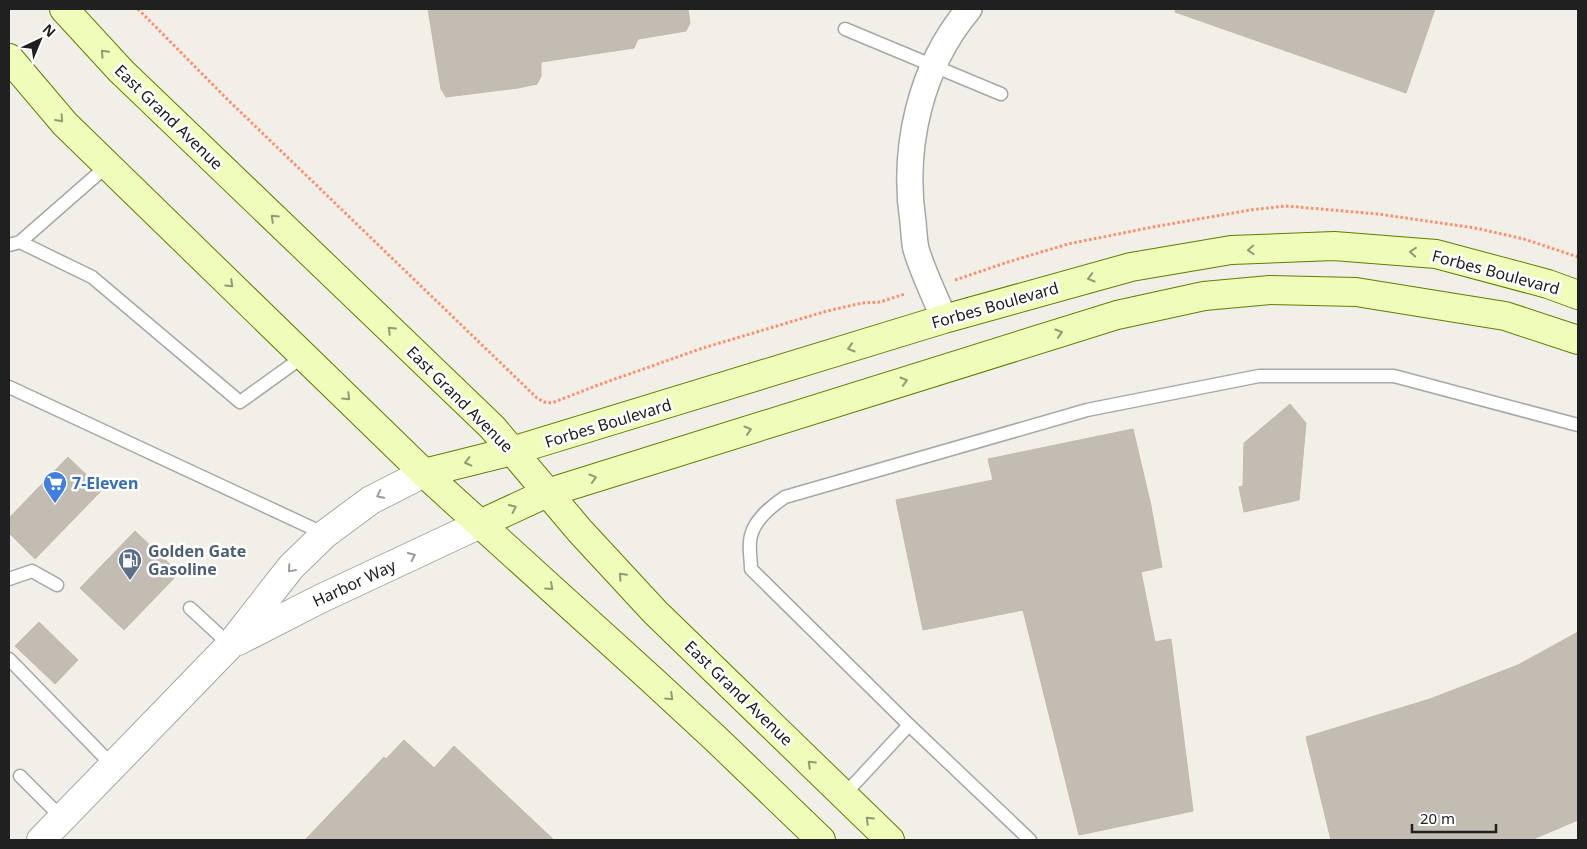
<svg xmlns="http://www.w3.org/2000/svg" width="1587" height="849" font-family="'Noto Sans',sans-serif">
  <rect width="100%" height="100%" fill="#f1efe7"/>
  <!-- building -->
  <path fill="#c2bcb2" stroke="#c4b8a8" d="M 428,9 L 688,9 L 690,23 L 686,31 L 638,39 L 634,48 L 541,62 L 541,76 L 537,84 L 518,88 L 446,97 L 441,89 Z
    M 1176,9 L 1435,9 L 1406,93 L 1175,12 Z
    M 1290,404 L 1306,423 L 1299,500 L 1244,512 L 1239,487 L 1243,486 L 1244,443 Z
    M 1133,429 L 1151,506 L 1162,567 L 1141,572 L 1155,642 L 1171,639 L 1193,811 L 1079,835 L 1023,610 L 923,630 L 896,500 L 993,480 L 988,459 Z
    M 68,457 L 102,490 L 35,559 L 9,533 L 9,518 Z
    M 135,531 L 179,573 L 124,630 L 80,588 Z
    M 39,622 L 78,660 L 55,684 L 15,646 Z
    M 1578,632 L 1578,820 L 1531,840 L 1331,840 L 1306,737 L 1430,699 L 1518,665 Z
    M 404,740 L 434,768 L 454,746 L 554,840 L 305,840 L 384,757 L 386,759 Z"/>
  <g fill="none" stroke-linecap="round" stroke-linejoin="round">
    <!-- service casing -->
    <g stroke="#a7a7a7" stroke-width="15">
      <path id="service" d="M 845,29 L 1001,94
        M 20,242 L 92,277 L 240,402 L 304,356
        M 9,245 L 20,242 L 108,165
        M 9,387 L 325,534
        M 9,579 L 32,571 L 57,585
        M 190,608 L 230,645
        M 9,659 L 113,766
        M 20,776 L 62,818
        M 844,795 L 909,725
        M 1030,840 L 909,725 L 751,569 C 751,560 749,550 750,542 C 751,522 770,507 785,497 L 1087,410 L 1259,376 L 1394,376 L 1578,425"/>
    </g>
    <!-- minor casing -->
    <g stroke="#a7a7a7" stroke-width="28">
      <path id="minor" d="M 944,319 C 935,296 923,273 916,249 C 914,240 914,231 913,222 C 902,148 920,67 969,9"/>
    </g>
    <!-- tertiary casing -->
    <g stroke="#a7a7a7" stroke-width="30">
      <path id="tertiary" d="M 238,641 L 320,599 L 480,524
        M 41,840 L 230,645 L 291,567 L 325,534 L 371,500 L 424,473"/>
    </g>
    <!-- secondary casing -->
    <g stroke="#607f00" stroke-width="30">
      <path id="secondary" d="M 64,9 L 121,71 L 492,427 L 580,531 L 655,612 L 890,840
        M 9,58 L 65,124 L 424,473 L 650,678 L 716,739 L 821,840
        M 424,473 L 512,451 L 944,319 L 1131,267 L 1231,250 L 1334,246 L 1436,254 L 1548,284 L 1578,295
        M 480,524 L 547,493 L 1117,315 L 1204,296 L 1270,290 L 1356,292 L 1505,316 L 1578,340"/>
    </g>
    <!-- path -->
    <path stroke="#ff8d6a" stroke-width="3" stroke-dasharray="2.5 2.5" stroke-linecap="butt" d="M 138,9 L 225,97 L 537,398 L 544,402 L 552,403 L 598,385 L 703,348 L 827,311 L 862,303 L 880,302 L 905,294
      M 955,280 L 1008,262 L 1068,244 L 1153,227 L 1250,210 L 1286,206 L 1378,214 L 1475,228 L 1524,239 L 1578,257"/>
    <!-- service -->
    <use href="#service" stroke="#fff" stroke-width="12"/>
    <!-- minor -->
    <use href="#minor" stroke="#fff" stroke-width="25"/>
    <!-- tertiary -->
    <use href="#tertiary" stroke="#fff" stroke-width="28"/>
    <!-- secondary -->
    <use href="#secondary" stroke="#f0fcba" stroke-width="28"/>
  </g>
  <!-- one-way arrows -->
  <defs><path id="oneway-chevron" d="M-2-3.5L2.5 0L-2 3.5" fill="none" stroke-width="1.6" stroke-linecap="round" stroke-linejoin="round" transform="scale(1.25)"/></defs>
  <g stroke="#929975">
    <use href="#oneway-chevron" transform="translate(104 53) rotate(-133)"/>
    <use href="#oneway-chevron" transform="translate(60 119) rotate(48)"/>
    <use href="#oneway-chevron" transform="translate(274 218) rotate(-136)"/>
    <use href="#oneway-chevron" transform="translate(1251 250) rotate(177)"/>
    <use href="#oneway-chevron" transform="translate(1413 252) rotate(-175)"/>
    <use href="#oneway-chevron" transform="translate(1091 278) rotate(164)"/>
    <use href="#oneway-chevron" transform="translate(230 284) rotate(44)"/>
    <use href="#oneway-chevron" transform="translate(391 330) rotate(-136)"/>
    <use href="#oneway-chevron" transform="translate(1059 333) rotate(-17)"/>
    <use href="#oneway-chevron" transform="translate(851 348) rotate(163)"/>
    <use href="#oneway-chevron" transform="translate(904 381) rotate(-17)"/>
    <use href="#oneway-chevron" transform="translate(347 397) rotate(44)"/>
    <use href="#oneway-chevron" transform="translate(748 430) rotate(-17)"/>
    <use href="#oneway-chevron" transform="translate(468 462) rotate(166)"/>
    <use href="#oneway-chevron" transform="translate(593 478) rotate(-17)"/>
    <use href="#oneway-chevron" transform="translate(513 508) rotate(-25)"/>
    <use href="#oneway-chevron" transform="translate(622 576) rotate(-133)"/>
    <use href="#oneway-chevron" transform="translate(550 587) rotate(42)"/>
    <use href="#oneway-chevron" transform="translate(670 697) rotate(43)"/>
    <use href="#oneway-chevron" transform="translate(811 764) rotate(-136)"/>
    <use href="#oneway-chevron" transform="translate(869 820) rotate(-136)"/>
  </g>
  <g stroke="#9b9b9b">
    <use href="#oneway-chevron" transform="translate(380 495) rotate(153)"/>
    <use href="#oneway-chevron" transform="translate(412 556) rotate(-25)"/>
    <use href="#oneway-chevron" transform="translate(291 569) rotate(131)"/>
  </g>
  <!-- icons -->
  <defs>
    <g id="supermarket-pin" transform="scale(1.25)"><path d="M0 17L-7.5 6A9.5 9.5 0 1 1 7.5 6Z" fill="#3f7fe0" stroke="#fff"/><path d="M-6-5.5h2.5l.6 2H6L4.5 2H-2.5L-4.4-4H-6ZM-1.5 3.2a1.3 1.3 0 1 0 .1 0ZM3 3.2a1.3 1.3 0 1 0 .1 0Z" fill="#fff"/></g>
    <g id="fuel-pin" transform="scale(1.25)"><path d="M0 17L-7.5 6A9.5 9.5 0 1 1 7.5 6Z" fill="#5c6f8a" stroke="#fff"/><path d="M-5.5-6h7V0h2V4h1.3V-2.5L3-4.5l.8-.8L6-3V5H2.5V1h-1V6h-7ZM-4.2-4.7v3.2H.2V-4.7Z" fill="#fff"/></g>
  </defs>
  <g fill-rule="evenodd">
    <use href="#supermarket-pin" x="55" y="483"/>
    <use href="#fuel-pin" x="130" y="560"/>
  </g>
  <g text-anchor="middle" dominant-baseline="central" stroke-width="5" stroke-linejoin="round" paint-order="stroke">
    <!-- street labels -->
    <g font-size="16" fill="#202020" stroke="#fff">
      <text transform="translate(169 117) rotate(44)">East Grand Avenue</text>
      <text transform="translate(1496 272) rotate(15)">Forbes Boulevard</text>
      <text transform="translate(995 305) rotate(-16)">Forbes Boulevard</text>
      <text transform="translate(460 399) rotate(45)">East Grand Avenue</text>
      <text transform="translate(608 423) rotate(-17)">Forbes Boulevard</text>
      <text transform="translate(354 583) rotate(-25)">Harbor Way</text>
      <text transform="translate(739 693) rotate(44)">East Grand Avenue</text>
    </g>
    <!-- shop labels -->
    <g font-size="16" font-weight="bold" fill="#366cbe" stroke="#fff" text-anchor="start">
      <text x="72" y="483">7-Eleven</text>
    </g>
    <!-- service labels -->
    <g font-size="16" font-weight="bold" fill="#4e5e75" stroke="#fff" text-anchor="start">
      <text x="148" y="551">Golden Gate<tspan x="148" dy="18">Gasoline</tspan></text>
    </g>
  </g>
  <!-- border -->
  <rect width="1587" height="849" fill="none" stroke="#202020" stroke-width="20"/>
  <!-- north arrow -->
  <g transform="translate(40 40) rotate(44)" stroke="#ffffff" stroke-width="4" paint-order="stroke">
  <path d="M0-4L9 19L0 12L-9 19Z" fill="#202020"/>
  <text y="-8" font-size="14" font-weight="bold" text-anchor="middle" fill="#202020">N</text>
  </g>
  <!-- scale -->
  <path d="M1412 824v8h84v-8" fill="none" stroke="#202020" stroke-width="2.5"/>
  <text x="1420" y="824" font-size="15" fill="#202020" stroke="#ffffff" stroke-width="4" paint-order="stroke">20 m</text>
</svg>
